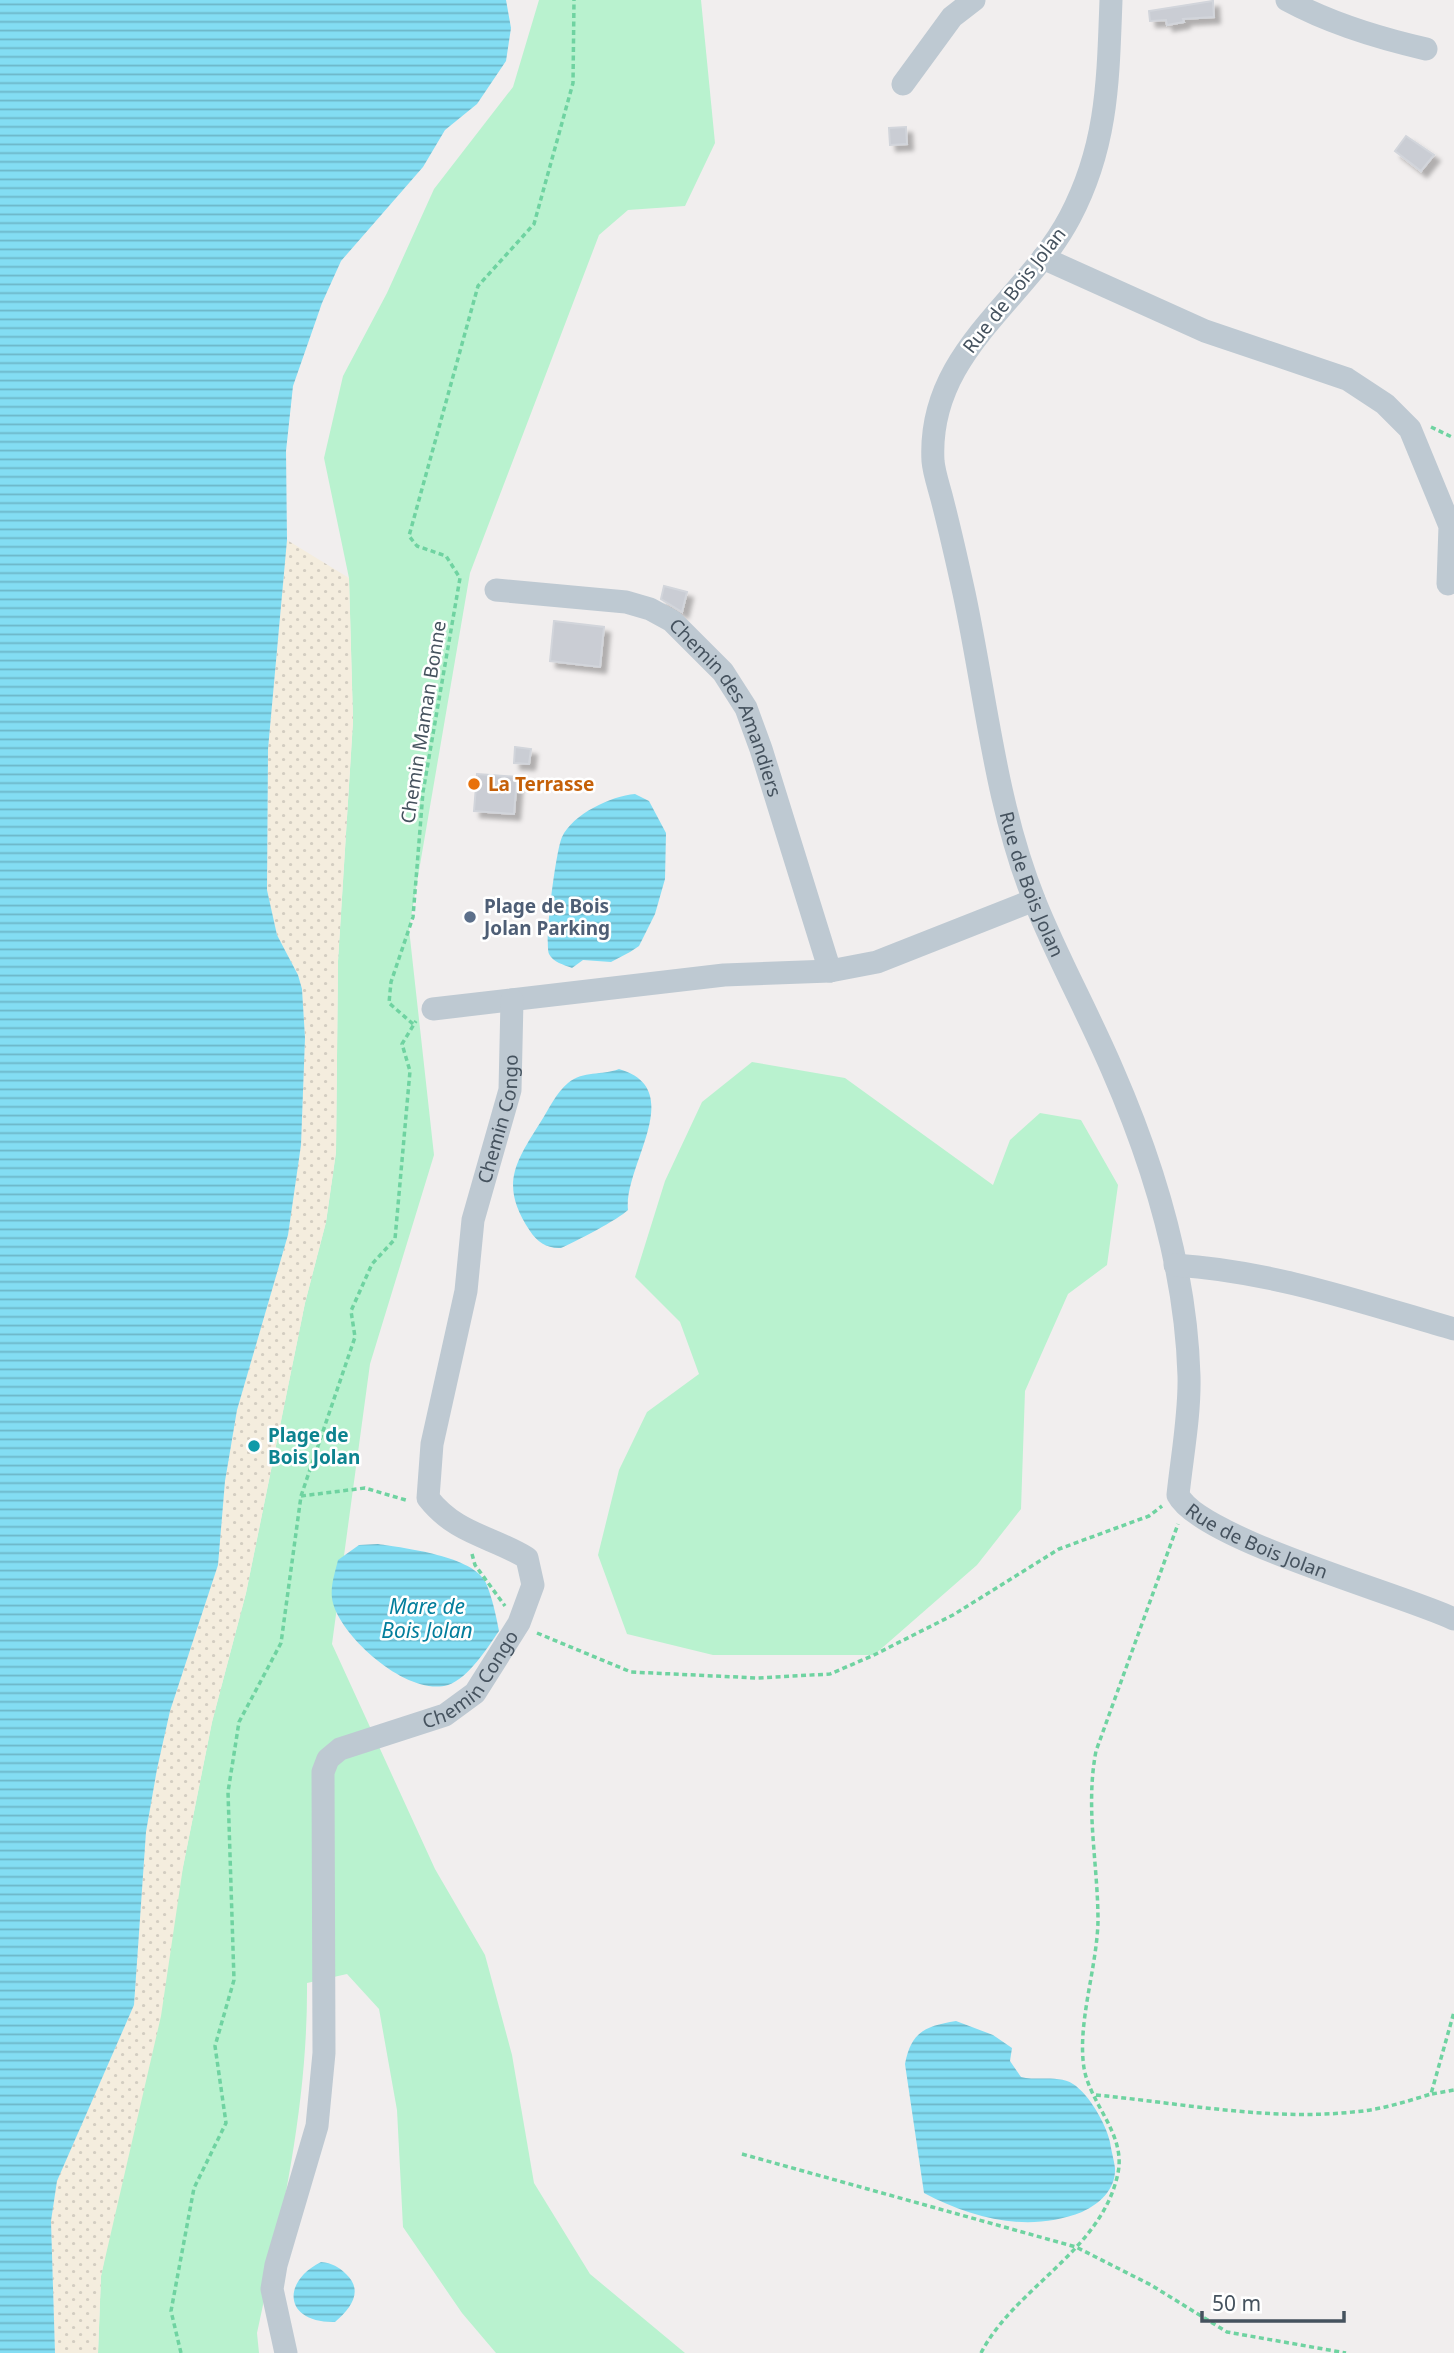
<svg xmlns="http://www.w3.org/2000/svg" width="1454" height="2353" font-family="'Noto Sans',sans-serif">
  <defs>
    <pattern id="sand-dots" width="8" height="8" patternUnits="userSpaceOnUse" patternTransform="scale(1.75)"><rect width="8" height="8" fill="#f4edde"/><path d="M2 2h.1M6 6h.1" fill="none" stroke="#d3cdc1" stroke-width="1.8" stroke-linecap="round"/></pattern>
    <pattern id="water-rules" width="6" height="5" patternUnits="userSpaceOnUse" patternTransform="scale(1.75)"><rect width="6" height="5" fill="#83ddf3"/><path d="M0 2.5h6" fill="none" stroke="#6db6c8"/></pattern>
    <filter id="shadow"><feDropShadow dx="6" dy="6" stdDeviation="2" flood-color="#0004"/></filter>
  </defs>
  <rect width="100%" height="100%" fill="#f1eeee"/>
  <!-- green -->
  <path fill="#b9f2cf" d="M 539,0 L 701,0 L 715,143 L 685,206 L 628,210 L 599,235 L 470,573 L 409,929 L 434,1155 L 370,1364 L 332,1644 L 435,1869 L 485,1955 L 512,2055 L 534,2183 L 590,2274 L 685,2353 L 496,2353 L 462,2313 L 403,2227 L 397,2110 L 379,2009 L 347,1974 L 307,1983 C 308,2104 282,2215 257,2333 L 259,2353 L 98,2353 L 101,2276 L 212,1722 L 246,1593 L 305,1303 L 326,1222 L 336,1152 L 338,961 L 353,721 L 349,578 L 324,458 L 343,376 L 387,293 L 434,189 L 513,87 Z
    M 752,1062 L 845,1078 L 993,1185 L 1010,1140 L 1040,1113 L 1081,1120 L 1118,1185 L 1107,1265 L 1068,1294 L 1025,1391 L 1021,1509 L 977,1565 L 874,1655 L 713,1655 L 627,1634 L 598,1555 L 619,1470 L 647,1412 L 699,1374 L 680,1322 L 635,1277 L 665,1181 L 702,1102 Z"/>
  <!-- sand -->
  <path fill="url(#sand-dots)" d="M 287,540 L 349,578 L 353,721 L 338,961 L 336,1152 L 326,1222 L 305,1303 L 246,1593 L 212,1722 L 183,1867 L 161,2016 L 101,2276 L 98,2353 L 55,2353 L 51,2221 L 57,2181 L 134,2005 L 146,1832 L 157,1769 L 170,1711 L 218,1565 L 225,1481 L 237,1410 L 288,1235 L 301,1145 L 305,1038 L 302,989 L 298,975 L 277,935 L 267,890 L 268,749 Z"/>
  <!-- water -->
  <path fill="url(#water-rules)" d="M 0,0 L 506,0 L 511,28 L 506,61 L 477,104 L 445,130 L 423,167 L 341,261 L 322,303 L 293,386 L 286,451 L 287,540 L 268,749 L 267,890 L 277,935 L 298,975 L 302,989 L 305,1038 L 301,1145 L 288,1235 L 237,1410 L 225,1481 L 218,1565 L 170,1711 L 157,1769 L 146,1832 L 134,2005 L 57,2181 L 51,2221 L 55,2353 L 0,2353 Z
    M 635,794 L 649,801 L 666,833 L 665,879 L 655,914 L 639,946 L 630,952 L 611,962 L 583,960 L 572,968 C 564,965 553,962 549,954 C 544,942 556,850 562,837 C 573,814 611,796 635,794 Z
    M 619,1069 C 689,1089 623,1166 628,1210 C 619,1219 575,1242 561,1248 C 548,1249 537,1242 530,1231 C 500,1186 514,1164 540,1123 C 549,1109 556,1093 568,1083 C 584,1070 601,1076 619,1069 Z
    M 378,1544 C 404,1548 474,1556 486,1583 C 492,1597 496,1615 499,1631 C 487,1648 469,1678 448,1685 C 408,1697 342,1638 333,1603 C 329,1589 335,1573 338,1560 L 359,1545 Z
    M 956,2021 L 993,2035 L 1012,2048 L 1010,2061 L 1021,2077 C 1037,2081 1059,2075 1073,2084 C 1089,2094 1106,2124 1110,2142 C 1111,2150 1114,2160 1115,2168 C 1116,2189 1100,2204 1082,2212 C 1029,2233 973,2219 924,2193 L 905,2064 C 911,2032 925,2026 956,2021 Z
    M 321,2262 C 332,2263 339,2267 346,2274 C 364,2291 351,2308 335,2322 C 284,2323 281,2282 321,2262 Z"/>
  <!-- building -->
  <path fill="#cacdd4" stroke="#d2d5db" stroke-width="2" filter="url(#shadow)" d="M 1213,1 L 1214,17 L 1183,19 L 1184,22 L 1167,25 L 1166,20 L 1150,21 L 1149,11 Z
    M 906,127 L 907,144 L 890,145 L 889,128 Z
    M 1406,136 L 1434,155 L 1421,171 L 1395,151 Z
    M 664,586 L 687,592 L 682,612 L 661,599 Z
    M 554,621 L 604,627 L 600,667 L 550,661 Z
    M 515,747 L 531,749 L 529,764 L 514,763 Z
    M 477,774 L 517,777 L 514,814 L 474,811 Z"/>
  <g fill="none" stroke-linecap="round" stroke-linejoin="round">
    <!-- path -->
    <path stroke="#6fd3a1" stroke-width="3.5" stroke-dasharray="5 3.5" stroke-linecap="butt" d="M 1431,427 L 1454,438
      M 413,1024 L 389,1003 L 391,982 L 413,917 L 423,792 L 460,578 L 446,556 L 417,546 L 409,536 L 478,286 L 534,224 L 573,83 L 574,0
      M 301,1496 L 365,1488 L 409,1501
      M 472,1554 L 475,1565 L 505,1606
      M 537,1633 L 631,1672 L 757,1678 L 830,1674 L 874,1655 L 953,1615 L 1059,1549 L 1149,1516 L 1162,1506
      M 1432,2094 L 1454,2090
      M 1096,2095 C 1180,2103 1268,2121 1353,2112 C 1380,2110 1405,2102 1431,2094 L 1454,2012
      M 742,2154 L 1076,2247 L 1151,2285 L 1227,2332 L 1346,2353
      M 181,2353 L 171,2311 L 194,2188 L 226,2123 L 215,2046 L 234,1980 L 228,1792 L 239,1722 L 281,1643 L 301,1496 L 355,1337 L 351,1311 L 372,1264 L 395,1239 L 410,1071 L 402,1044 L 416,1021
      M 981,2353 C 1015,2287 1102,2251 1118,2173 C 1126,2134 1090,2104 1084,2068 C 1077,2023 1097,1968 1098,1921 C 1098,1863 1085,1808 1096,1751 L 1178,1524"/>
    <!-- minor -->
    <g stroke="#bec9d2" stroke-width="23">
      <path id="s1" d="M 1111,0 C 1108,79 1108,145 1070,217 C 1026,301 927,352 933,461 C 934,473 939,487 942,499 C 950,530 957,561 964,593 C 986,696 995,803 1035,902 C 1058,959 1088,1013 1112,1069 C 1154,1165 1186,1271 1189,1376 C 1190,1415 1182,1456 1178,1495 C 1200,1539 1401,1594 1454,1619"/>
      <path d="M 1287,0 C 1331,24 1378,38 1426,49"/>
      <path d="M 903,84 L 952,17 L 974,0"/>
      <path d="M 1043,258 L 1205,331 L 1347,379 L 1385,404 L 1410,429 L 1450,526 L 1448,584"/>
      <path id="s2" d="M 496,590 L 626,602 L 650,609 L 672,621 L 723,672 L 746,708 L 761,749 L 830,971"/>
      <path d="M 433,1009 L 724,975 L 830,971 L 877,962 L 1034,900"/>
      <path d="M 1175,1265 C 1271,1271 1361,1302 1454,1329"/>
      <path id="s3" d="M 286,2353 L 272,2289 L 276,2265 L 317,2126 L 324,2053 L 323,1772 L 328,1759 L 340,1749 L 445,1715 L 475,1693 L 519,1623 L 533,1585 L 527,1558 C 491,1536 456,1534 428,1498 L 432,1444 L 466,1291 L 473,1220 L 510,1090 L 512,1000"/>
    </g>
  </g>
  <!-- markers -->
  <circle fill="#e8710a" stroke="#fff" stroke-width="2.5" cx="474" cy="784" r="7"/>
  <circle fill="#5c6f8a" stroke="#fff" stroke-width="2.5" cx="470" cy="917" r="7"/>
  <circle fill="#0f9aa8" stroke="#fff" stroke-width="2.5" cx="254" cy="1446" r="7"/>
  <g text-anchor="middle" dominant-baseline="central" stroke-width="5" stroke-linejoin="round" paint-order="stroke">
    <!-- street labels -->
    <g font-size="19" fill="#45525e" stroke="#fff">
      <text transform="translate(1014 290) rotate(-52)">Rue de Bois Jolan</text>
      <text stroke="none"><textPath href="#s2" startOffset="285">Chemin des Amandiers</textPath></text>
      <text transform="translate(423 722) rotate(-81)">Chemin Maman Bonne</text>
      <text stroke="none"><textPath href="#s1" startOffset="945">Rue de Bois Jolan</textPath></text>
      <text stroke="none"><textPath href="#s3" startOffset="1421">Chemin Congo</textPath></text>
      <text stroke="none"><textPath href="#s1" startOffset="1678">Rue de Bois Jolan</textPath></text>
      <text stroke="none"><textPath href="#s3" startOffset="772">Chemin Congo</textPath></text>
    </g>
    <!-- food labels -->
    <g font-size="19" font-weight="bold" fill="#c56008" stroke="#fff" text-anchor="start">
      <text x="488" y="784">La Terrasse</text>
    </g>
    <!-- service labels -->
    <g font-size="19" font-weight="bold" fill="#4e5e75" stroke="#fff" text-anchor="start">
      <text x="484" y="906">Plage de Bois<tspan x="484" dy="22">Jolan Parking</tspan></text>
    </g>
    <!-- culture labels -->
    <g font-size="19" font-weight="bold" fill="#0d838f" stroke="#fff" text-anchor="start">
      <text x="268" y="1435">Plage de<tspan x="268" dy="22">Bois Jolan</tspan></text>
    </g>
    <!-- water labels -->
    <g font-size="21" font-style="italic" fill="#037e9c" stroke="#fff">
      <text x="427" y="1606">Mare de<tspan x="427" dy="24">Bois Jolan</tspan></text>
    </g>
  </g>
  <!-- scale -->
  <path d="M1202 2311v10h142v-10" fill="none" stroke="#45525e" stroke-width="3.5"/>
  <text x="1212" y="2311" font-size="21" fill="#45525e" stroke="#ffffff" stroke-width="5" paint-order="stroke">50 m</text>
</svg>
